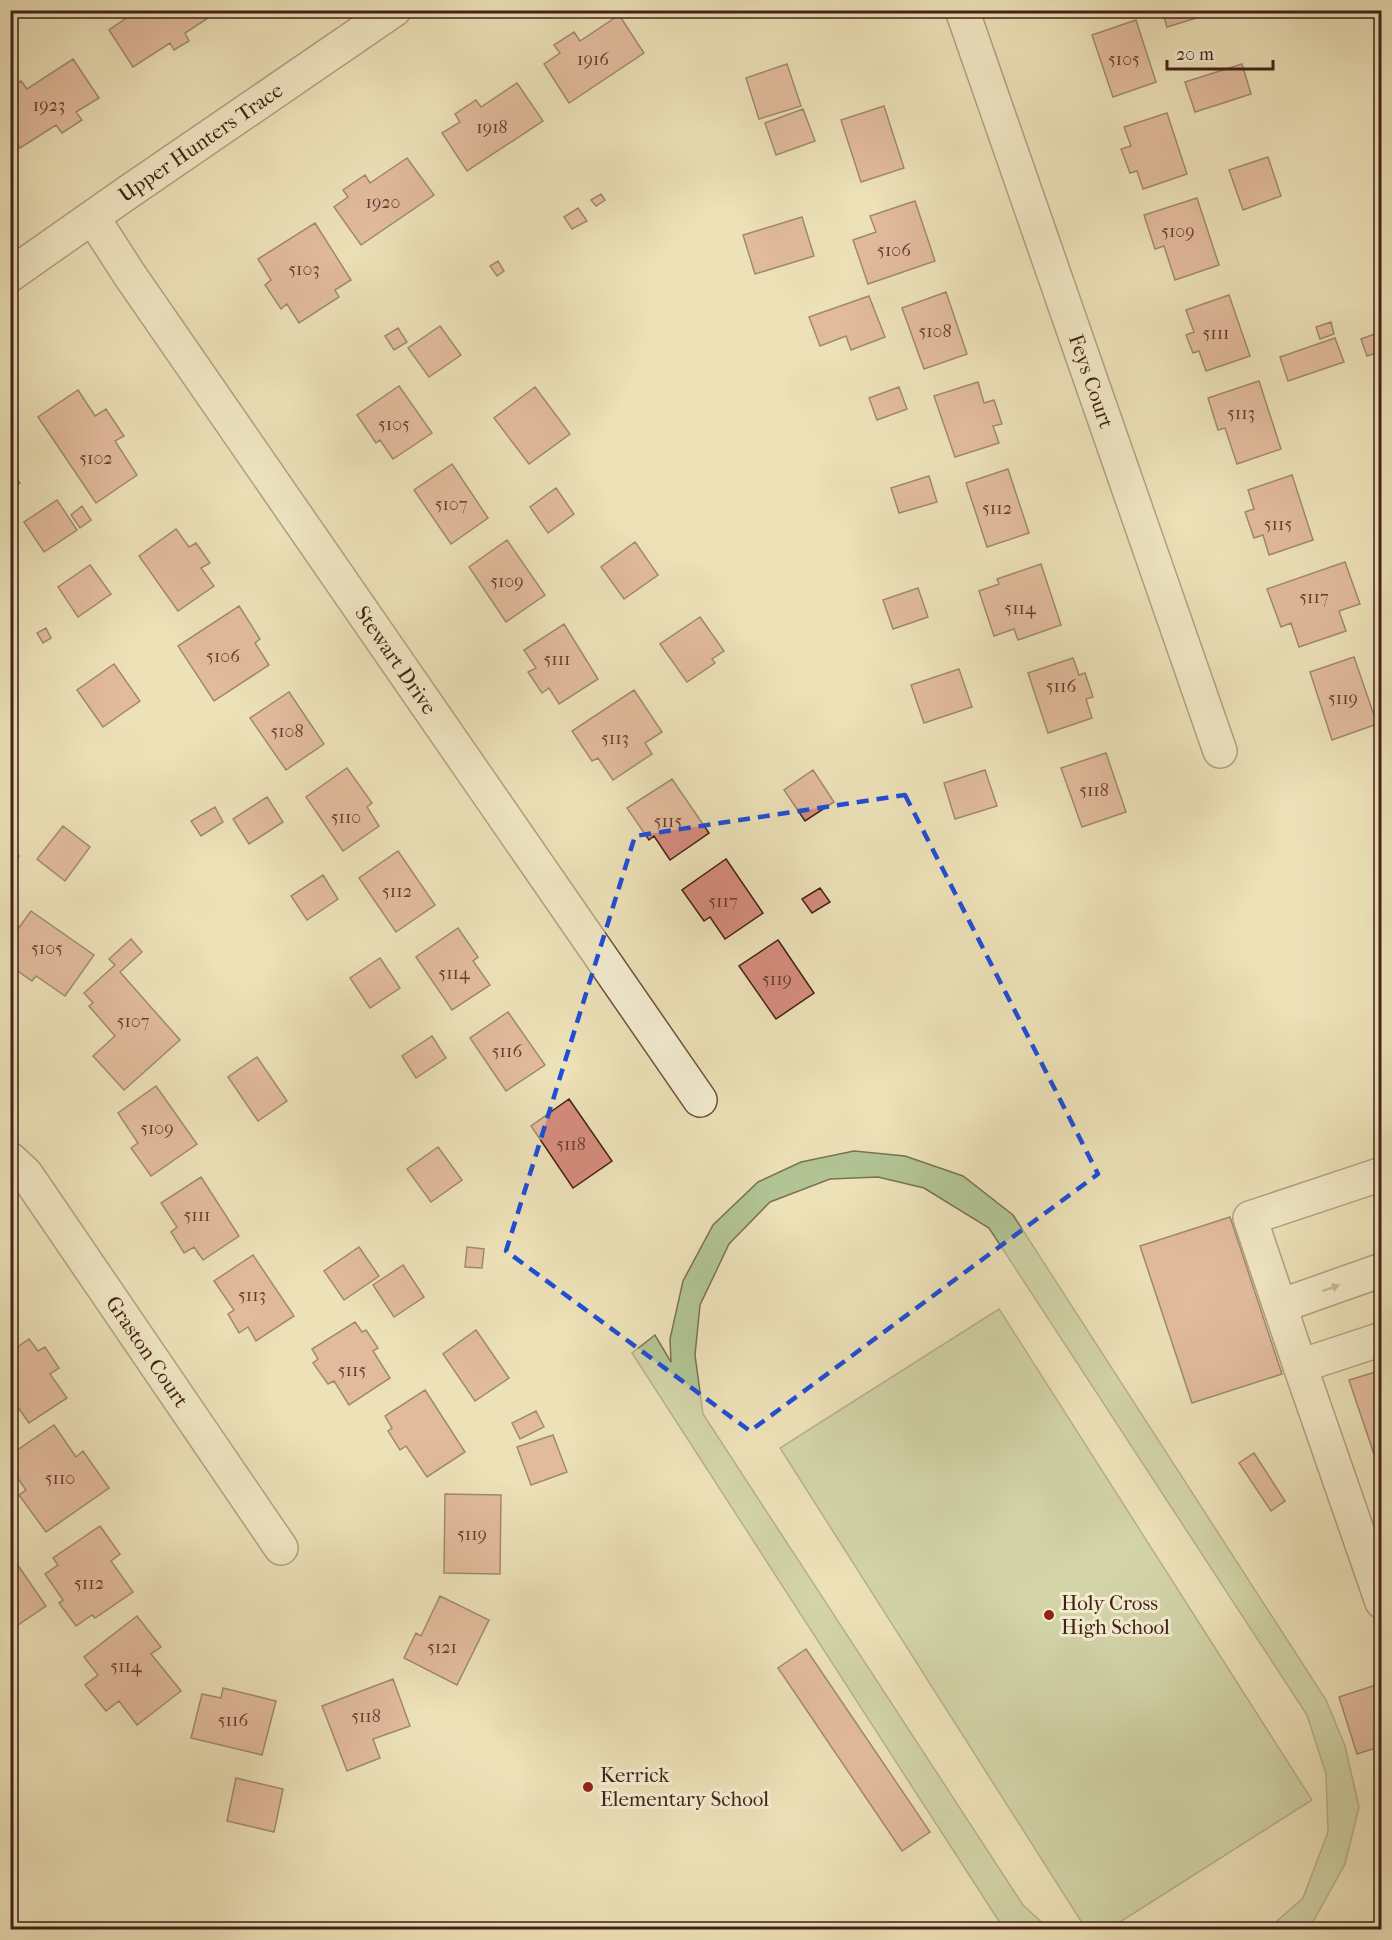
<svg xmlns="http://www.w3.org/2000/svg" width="1392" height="1940" font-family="'IM FELL French Canon',serif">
  <rect width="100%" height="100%" fill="#ede1b8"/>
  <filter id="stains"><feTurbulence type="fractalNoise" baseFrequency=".00333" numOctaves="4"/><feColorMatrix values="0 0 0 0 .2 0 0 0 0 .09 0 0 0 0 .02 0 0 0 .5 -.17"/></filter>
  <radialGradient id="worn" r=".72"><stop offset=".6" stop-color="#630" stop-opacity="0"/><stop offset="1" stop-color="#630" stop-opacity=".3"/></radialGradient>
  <!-- green -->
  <path fill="#b2c494" stroke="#7a7255" stroke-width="1.5" d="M 854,1151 L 905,1156 L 963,1176 L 1013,1215 L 1326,1700 L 1345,1746 L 1359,1807 L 1345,1864 L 1309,1929 L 1268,1929 L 1303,1898 L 1328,1832 L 1326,1774 L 1307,1715 L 989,1228 L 924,1188 L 878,1177 L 830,1179 L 770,1202 L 729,1244 L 700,1305 L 695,1355 L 703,1414 L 1023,1905 L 1049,1929 L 1004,1929 L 632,1353 L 655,1335 L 671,1362 L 670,1339 L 683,1281 L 713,1225 L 758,1182 L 801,1162 Z
    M 999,1309 L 1312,1800 L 1109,1929 L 1086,1929 L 780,1448 Z"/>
  <!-- building -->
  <path fill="#d58c7d" stroke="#422116" stroke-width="1.5" d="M 138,10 L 203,10 L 208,18 L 185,33 L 189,41 L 174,50 L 170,43 L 133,67 L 109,30 Z
    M 1162,10 L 1201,10 L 1203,16 L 1167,27 Z
    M 619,15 L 644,53 L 569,103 L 544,64 L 560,53 L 554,45 L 574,32 L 580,41 Z
    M 1136,20 L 1156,82 L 1113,97 L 1092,35 Z
    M 73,59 L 99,98 L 76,112 L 82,120 L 62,133 L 56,125 L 20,148 L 10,133 L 10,88 L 21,81 L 27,89 Z
    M 787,64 L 801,106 L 759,119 L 746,78 Z
    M 1242,64 L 1251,94 L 1195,112 L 1185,82 Z
    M 517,83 L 543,121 L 467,171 L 442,133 L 460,122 L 455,114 L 476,100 L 481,107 Z
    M 884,106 L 904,168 L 861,182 L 841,120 Z
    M 803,109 L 815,141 L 776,155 L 765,123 Z
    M 1167,113 L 1187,174 L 1143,189 L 1137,171 L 1130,173 L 1121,149 L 1131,146 L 1124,127 Z
    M 1268,157 L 1281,196 L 1243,210 L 1229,170 Z
    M 407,158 L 434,195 L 361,245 L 334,207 L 348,197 L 343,190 L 365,175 L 370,183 Z
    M 601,194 L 605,200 L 596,206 L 591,200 Z
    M 1197,198 L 1219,265 L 1175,280 L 1164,246 L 1155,249 L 1144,215 Z
    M 915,201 L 935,261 L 868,284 L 853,240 L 876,232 L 870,216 Z
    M 578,208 L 587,221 L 572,229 L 564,217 Z
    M 802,217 L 814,256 L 755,274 L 743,235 Z
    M 315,223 L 351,280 L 335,290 L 339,297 L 299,323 L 287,304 L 281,309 L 265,285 L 271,280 L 258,259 Z
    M 498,261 L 504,271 L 497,276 L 490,266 Z
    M 946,292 L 967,354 L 924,369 L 902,308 Z
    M 1229,295 L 1250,356 L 1206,371 L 1199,351 L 1193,353 L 1186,335 L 1194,332 L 1186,310 Z
    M 869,296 L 885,337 L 851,350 L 846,336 L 820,346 L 809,317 Z
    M 1331,322 L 1334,334 L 1320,339 L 1316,327 Z
    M 440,326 L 461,355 L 429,377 L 408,348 Z
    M 398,328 L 407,342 L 394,350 L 385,336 Z
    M 1380,332 L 1382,351 L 1367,356 L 1361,339 Z
    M 1335,338 L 1344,362 L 1288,381 L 1280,357 Z
    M 1259,381 L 1281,449 L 1237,464 L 1225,428 L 1218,430 L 1208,398 Z
    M 978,382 L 984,403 L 994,400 L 1002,424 L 993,426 L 999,443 L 955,457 L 934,396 Z
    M 399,386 L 432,433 L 393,459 L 380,440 L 376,443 L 357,415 Z
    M 535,387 L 570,434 L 529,464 L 494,418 Z
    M 899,387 L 907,409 L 877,420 L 869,398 Z
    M 78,390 L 95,416 L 106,409 L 124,436 L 115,441 L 137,475 L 96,503 L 38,417 Z
    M 452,464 L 488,518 L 451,544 L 414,490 Z
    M 10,469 L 20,483 L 10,489 Z
    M 1008,469 L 1029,533 L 987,547 L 966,483 Z
    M 1292,475 L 1313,540 L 1269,555 L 1263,535 L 1254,538 L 1245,512 L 1254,509 L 1248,490 Z
    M 929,476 L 937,502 L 899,513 L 891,488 Z
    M 556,488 L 574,514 L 548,533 L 530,507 Z
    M 57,500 L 77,530 L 44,552 L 24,522 Z
    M 82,506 L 91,520 L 80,528 L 71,515 Z
    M 176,529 L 189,547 L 196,543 L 210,563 L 201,568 L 214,586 L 178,611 L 139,556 Z
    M 507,540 L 545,595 L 506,622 L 469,567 Z
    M 635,542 L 658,575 L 624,599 L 601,567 Z
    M 1345,562 L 1360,604 L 1339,611 L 1346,631 L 1299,647 L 1291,623 L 1281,627 L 1267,589 Z
    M 1041,564 L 1061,625 L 1018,640 L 1014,629 L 994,636 L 979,591 L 999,584 L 997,579 Z
    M 90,565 L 111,594 L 78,617 L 58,587 Z
    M 918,588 L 928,617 L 893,629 L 883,600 Z
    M 239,606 L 260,639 L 255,643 L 269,665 L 214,701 L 178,646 Z
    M 700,617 L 724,651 L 712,659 L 715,663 L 687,682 L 660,644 Z
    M 564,624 L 598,679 L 559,704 L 549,688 L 542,693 L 528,672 L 536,668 L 524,650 Z
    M 46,628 L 51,638 L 43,643 L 37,633 Z
    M 1354,657 L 1377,724 L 1332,740 L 1310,672 Z
    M 1073,658 L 1079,675 L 1085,673 L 1093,697 L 1086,699 L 1092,718 L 1048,733 L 1028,673 Z
    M 114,664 L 140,701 L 103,727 L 77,690 Z
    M 959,669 L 972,707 L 924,723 L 911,685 Z
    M 634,690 L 662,732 L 645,743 L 652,754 L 613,780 L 598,758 L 592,761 L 572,731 Z
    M 289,692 L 324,744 L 286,770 L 250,718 Z
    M 1106,753 L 1126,812 L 1082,827 L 1061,768 Z
    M 347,768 L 372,803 L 367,807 L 379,826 L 343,851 L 306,797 Z
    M 813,770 L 834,802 L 805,821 L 784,790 Z
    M 985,770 L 997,806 L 955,819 L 944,783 Z
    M 672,779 L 709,833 L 670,860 L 654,836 L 649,840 L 627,808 Z
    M 267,797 L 283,822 L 249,844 L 233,819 Z
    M 215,807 L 223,822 L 201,836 L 191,821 Z
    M 63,826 L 90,847 L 65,881 L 37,859 Z
    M 10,849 L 19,856 L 10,868 Z
    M 398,851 L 435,905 L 396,932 L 359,878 Z
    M 726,859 L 763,913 L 725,939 L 710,917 L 704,921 L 682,890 Z
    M 323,875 L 338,899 L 307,920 L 291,896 Z
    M 820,888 L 830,902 L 812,913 L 802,899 Z
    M 31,911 L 94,955 L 65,996 L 36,976 L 32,981 L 12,967 L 17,960 L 10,956 L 10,940 Z
    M 458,928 L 478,957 L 473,961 L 490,985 L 452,1010 L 416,957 Z
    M 131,939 L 142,952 L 120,972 L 180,1040 L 124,1090 L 93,1056 L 115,1036 L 89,1006 L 93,1003 L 84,993 L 115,965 L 109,959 Z
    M 778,940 L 814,993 L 776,1019 L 739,966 Z
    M 380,958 L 400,988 L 370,1008 L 350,978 Z
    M 508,1012 L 545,1065 L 506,1091 L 470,1038 Z
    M 432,1036 L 446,1058 L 416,1078 L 402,1056 Z
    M 257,1057 L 287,1101 L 258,1121 L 228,1077 Z
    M 156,1086 L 197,1144 L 151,1176 L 131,1148 L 138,1143 L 118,1113 Z
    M 569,1099 L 612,1161 L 573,1188 L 531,1126 Z
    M 438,1147 L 462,1180 L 431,1202 L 407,1169 Z
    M 201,1177 L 239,1236 L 203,1260 L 194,1247 L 184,1253 L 171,1232 L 177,1227 L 161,1203 Z
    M 1230,1217 L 1282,1374 L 1192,1403 L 1140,1246 Z
    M 359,1247 L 379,1276 L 344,1300 L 324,1271 Z
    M 467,1247 L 484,1249 L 482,1268 L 465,1267 Z
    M 253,1255 L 294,1316 L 256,1341 L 248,1327 L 239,1333 L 228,1314 L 234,1310 L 214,1281 Z
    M 403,1265 L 424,1297 L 394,1317 L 373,1285 Z
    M 355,1322 L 362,1332 L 366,1330 L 378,1348 L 373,1351 L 390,1378 L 349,1405 L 334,1381 L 328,1384 L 313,1363 L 318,1359 L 312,1349 Z
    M 476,1330 L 509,1378 L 475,1401 L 443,1354 Z
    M 29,1339 L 38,1351 L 45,1347 L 59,1368 L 50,1374 L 67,1398 L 29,1423 L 10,1396 L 10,1352 Z
    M 1382,1370 L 1382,1478 L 1349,1380 Z
    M 425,1390 L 465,1452 L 427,1477 L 406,1446 L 400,1450 L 388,1431 L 392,1428 L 385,1416 Z
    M 536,1411 L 544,1427 L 520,1439 L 512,1423 Z
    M 54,1425 L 76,1457 L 83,1451 L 109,1488 L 46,1532 L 19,1495 L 26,1490 L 10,1467 L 10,1455 Z
    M 553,1435 L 567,1472 L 531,1485 L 517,1447 Z
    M 1254,1453 L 1285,1501 L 1271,1511 L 1239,1463 Z
    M 445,1494 L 501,1495 L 500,1574 L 444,1573 Z
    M 100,1526 L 120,1554 L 111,1561 L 133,1592 L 95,1618 L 92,1615 L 76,1626 L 59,1603 L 63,1600 L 45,1574 L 58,1565 L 53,1558 Z
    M 17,1564 L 46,1606 L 15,1627 L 10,1620 L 10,1569 Z
    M 440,1596 L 489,1620 L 457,1685 L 404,1658 L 416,1633 L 421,1636 Z
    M 137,1616 L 161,1647 L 151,1654 L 181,1691 L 137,1725 L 119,1701 L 106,1711 L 85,1685 L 98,1675 L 84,1657 Z
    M 806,1649 L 930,1832 L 902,1851 L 778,1668 Z
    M 393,1679 L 410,1726 L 373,1739 L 380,1758 L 347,1771 L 322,1706 Z
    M 1379,1684 L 1382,1692 L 1382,1746 L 1357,1754 L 1339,1697 Z
    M 223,1688 L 276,1701 L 262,1755 L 191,1738 L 202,1694 L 221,1698 Z
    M 236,1778 L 283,1789 L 274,1832 L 227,1821 Z"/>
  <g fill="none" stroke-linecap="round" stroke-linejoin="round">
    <!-- minor casing -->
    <g stroke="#6d513e" stroke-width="36">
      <g id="minor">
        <path id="s1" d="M 962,10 L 1220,751"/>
        <path id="s2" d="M 93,218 L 129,274 L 700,1100"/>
        <path id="s3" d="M 10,275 L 124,195 L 394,10"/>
        <path id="s4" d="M 10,1159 L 26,1174 L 281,1548"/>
        <path d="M 1382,1174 L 1250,1218 L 1300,1366 L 1382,1339"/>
        <path d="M 1280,1306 L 1382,1270"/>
        <path d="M 1300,1366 L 1382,1602"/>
      </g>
    </g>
    <!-- minor -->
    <use href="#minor" stroke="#f3ecd1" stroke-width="33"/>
  </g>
  <!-- one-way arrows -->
  <defs><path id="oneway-solid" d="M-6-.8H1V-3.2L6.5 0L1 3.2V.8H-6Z" transform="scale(1.5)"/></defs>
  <use fill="#9a8674" href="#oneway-solid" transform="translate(1331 1288) rotate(-19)"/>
  <!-- marked area -->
  <path d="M0 0H1392V1940H0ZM 905,795 L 1098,1174 L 750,1431 L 506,1251 L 635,836 Z" fill="#ede1b8" fill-opacity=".55" fill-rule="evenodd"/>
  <path fill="none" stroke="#1d4ed8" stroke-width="4.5" stroke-dasharray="12 8" stroke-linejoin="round" d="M 905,795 L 1098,1174 L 750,1431 L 506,1251 L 635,836 Z"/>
  <!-- markers -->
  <g fill="#8f2418" stroke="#f3ecd1" stroke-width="2">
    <circle cx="1049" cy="1615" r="6"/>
    <circle cx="588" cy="1787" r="6"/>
  </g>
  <g text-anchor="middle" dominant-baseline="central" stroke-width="6" stroke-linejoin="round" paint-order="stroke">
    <!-- number labels -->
    <g font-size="18" fill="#673c30">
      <text x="593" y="59">1916</text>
      <text x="1124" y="59">5105</text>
      <text x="49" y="105">1923</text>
      <text x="492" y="127">1918</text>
      <text x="383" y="202">1920</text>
      <text x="1178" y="231">5109</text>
      <text x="894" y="250">5106</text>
      <text x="304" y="269">5103</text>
      <text x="935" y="331">5108</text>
      <text x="1216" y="333">5111</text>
      <text x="1241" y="413">5113</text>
      <text x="394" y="424">5105</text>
      <text x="96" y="458">5102</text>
      <text x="451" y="504">5107</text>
      <text x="997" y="508">5112</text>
      <text x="1278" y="524">5115</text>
      <text x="507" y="581">5109</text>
      <text x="1314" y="597">5117</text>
      <text x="1020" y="608">5114</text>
      <text x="223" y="656">5106</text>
      <text x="557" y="659">5111</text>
      <text x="1061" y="686">5116</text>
      <text x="1343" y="698">5119</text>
      <text x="287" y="731">5108</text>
      <text x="615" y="738">5113</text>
      <text x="1094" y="790">5118</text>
      <text x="346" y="817">5110</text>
      <text x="668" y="821">5115</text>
      <text x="397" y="891">5112</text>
      <text x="723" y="901">5117</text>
      <text x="47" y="948">5105</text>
      <text x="454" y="973">5114</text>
      <text x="777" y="979">5119</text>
      <text x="133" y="1021">5107</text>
      <text x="507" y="1051">5116</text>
      <text x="157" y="1128">5109</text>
      <text x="571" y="1144">5118</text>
      <text x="197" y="1215">5111</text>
      <text x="252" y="1295">5113</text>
      <text x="352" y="1370">5115</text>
      <text x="60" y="1478">5110</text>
      <text x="472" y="1534">5119</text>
      <text x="89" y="1583">5112</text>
      <text x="442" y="1647">5121</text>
      <text x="126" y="1666">5114</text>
      <text x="366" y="1716">5118</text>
      <text x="233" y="1720">5116</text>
    </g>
    <!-- street labels -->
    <g font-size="21" fill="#422116" stroke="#f3ecd1">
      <text stroke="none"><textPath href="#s3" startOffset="232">Upper Hunters Trace</textPath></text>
      <text stroke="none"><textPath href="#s1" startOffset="393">Feys Court</textPath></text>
      <text stroke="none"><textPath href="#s2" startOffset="536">Stewart Drive</textPath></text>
      <text stroke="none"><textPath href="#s4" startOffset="237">Graston Court</textPath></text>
    </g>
    <!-- poi labels -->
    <g font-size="21" fill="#422116" stroke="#f3ecd1" text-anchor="start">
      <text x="1061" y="1603">Holy Cross<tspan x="1061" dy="24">High School</tspan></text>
      <text x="600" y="1775">Kerrick<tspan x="600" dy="24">Elementary School</tspan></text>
    </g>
  </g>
  <!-- margin -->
  <rect width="1392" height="1940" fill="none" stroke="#ede1b8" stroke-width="36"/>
  <rect x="12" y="12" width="1368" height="1916" fill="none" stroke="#422116" stroke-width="3"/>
  <rect x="18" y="18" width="1356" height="1904" fill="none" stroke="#422116" stroke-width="1.5"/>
  <!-- scale -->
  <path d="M1167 60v9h106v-9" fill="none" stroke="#422116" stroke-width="3"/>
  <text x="1176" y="60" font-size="18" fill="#422116" stroke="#f3ecd1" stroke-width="4.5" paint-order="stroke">20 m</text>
  <rect width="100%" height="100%" filter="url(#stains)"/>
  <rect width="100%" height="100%" fill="url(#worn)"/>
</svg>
